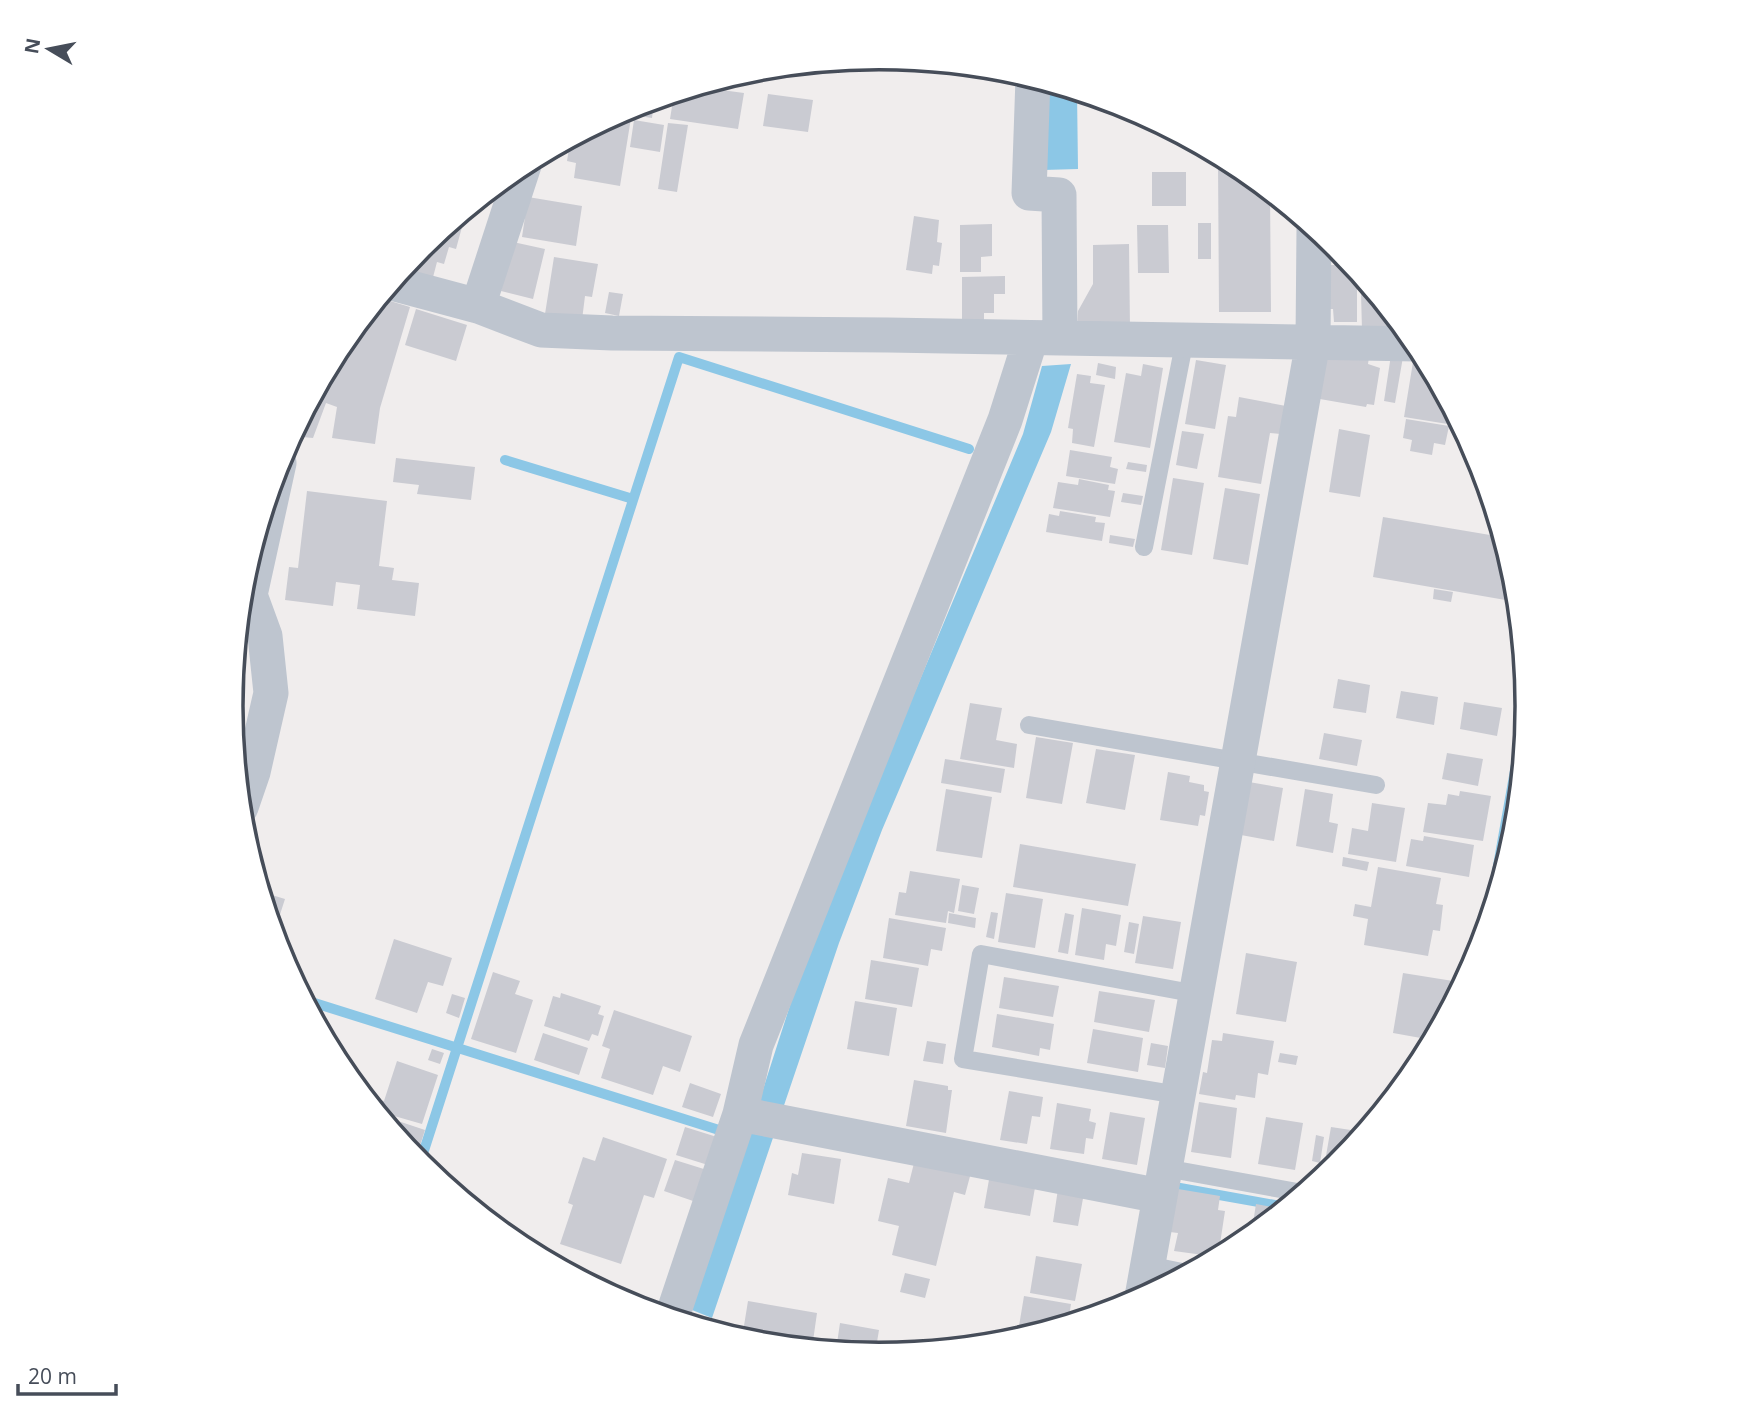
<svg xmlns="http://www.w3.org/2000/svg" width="1759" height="1412" font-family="'Open Sans',sans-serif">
  <rect width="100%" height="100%" fill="#f0eded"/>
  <!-- water -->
  <path fill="#8cc7e6" d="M 1045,82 L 1077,92 L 1078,169 L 1043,170 Z
    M 1071,364 L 1051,432 L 882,830 L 839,943 L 712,1318 L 692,1310 L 812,937 L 1023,434 L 1042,366 Z"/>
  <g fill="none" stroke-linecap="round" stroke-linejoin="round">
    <!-- stream -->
    <path stroke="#8cc7e6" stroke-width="10" d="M 505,460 L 633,499
      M 1488,922 L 1527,703
      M 305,1000 L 719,1130
      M 420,1163 L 679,357 L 969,449
      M 1180,1188 L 1286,1207"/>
  </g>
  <!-- building -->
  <path fill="#cacbd2" d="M 731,77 L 730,88 L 707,84 Z
    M 699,87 L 744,93 L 738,129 L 670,119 L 674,94 Z
    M 768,94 L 813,100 L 808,132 L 763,126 Z
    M 650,102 L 654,102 L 652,118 L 620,113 Z
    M 616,115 L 631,118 L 620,186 L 574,178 L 576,163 L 567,161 L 570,142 L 567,141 Z
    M 634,120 L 664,125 L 660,152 L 630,147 Z
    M 668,123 L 688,125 L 677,192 L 658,189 Z
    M 1218,162 L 1231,162 L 1240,167 L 1270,192 L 1271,312 L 1219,312 Z
    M 1152,172 L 1186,172 L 1186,206 L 1152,206 Z
    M 528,197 L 582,206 L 576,246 L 522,237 Z
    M 914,216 L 939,220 L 937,242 L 942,243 L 939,266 L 933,265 L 932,274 L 906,270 Z
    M 451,223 L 462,227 L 456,249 L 449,247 L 444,264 L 437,262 L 432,281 L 401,272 L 421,247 Z
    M 1198,223 L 1211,223 L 1211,259 L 1198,259 Z
    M 992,224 L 992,256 L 981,257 L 981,272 L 960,272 L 960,225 Z
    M 1137,225 L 1168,225 L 1169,273 L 1138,273 Z
    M 513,242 L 545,249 L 533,299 L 501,291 Z
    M 1129,244 L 1130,328 L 1077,328 L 1078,311 L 1093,284 L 1093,245 Z
    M 554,257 L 598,264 L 592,297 L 585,296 L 582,320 L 545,314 Z
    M 1327,265 L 1352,265 L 1357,271 L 1357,322 L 1334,322 L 1333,309 L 1327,309 Z
    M 1005,276 L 1005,294 L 994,294 L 994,313 L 984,313 L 984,326 L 962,323 L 962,277 Z
    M 609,292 L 623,294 L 619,316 L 605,313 Z
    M 1375,292 L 1388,309 L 1388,329 L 1362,330 L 1361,293 Z
    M 380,298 L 410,307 L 380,408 L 375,444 L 332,438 L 337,407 L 326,403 L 313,438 L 292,436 L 322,380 L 329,382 L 341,346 Z
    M 416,309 L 467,325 L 456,361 L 405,345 Z
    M 1352,354 L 1369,357 L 1368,364 L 1380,368 L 1374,405 L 1367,404 L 1366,407 L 1314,398 L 1322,355 L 1350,360 Z
    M 1391,355 L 1403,357 L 1395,403 L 1384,401 Z
    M 1414,356 L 1425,358 L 1455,415 L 1454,425 L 1404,417 Z
    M 1196,360 L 1226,365 L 1215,429 L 1185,424 Z
    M 1098,363 L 1116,367 L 1115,379 L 1096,375 Z
    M 1143,364 L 1163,368 L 1150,448 L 1114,442 L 1126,373 L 1141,376 Z
    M 1077,374 L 1091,376 L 1090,383 L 1105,385 L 1094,447 L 1072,443 L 1073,429 L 1068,428 Z
    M 1239,397 L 1286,406 L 1281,434 L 1270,433 L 1261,484 L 1218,477 L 1228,416 L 1236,417 Z
    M 1406,419 L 1449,426 L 1445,445 L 1434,443 L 1432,455 L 1410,451 L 1412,440 L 1403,438 Z
    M 1339,429 L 1370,435 L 1360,497 L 1329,492 Z
    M 1182,431 L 1204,434 L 1197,469 L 1176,465 Z
    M 1070,450 L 1112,457 L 1110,467 L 1118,469 L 1115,484 L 1066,476 Z
    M 396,458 L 475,467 L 471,500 L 417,494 L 419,485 L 393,482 Z
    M 1128,462 L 1147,465 L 1146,472 L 1126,469 Z
    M 1173,478 L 1204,483 L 1192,555 L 1161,550 Z
    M 1079,479 L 1109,485 L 1108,490 L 1115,491 L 1110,517 L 1053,508 L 1058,482 L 1078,485 Z
    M 1225,488 L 1260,494 L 1248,565 L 1213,559 Z
    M 307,491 L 387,501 L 379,566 L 394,568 L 392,580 L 419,583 L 415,616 L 357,609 L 360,585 L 336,582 L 333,606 L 285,600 L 289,567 L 298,568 Z
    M 1123,493 L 1143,496 L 1141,505 L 1121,502 Z
    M 1060,511 L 1096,517 L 1095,522 L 1105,523 L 1102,541 L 1046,532 L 1049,514 L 1059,516 Z
    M 1383,517 L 1502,537 L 1515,580 L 1517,602 L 1373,577 Z
    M 1110,535 L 1135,539 L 1133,547 L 1109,543 Z
    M 1434,589 L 1453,592 L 1451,602 L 1433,599 Z
    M 1338,679 L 1370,685 L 1366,713 L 1333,708 Z
    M 1401,691 L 1438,697 L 1434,725 L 1396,718 Z
    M 1464,702 L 1502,708 L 1497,736 L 1460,729 Z
    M 970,703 L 1002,708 L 996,740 L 1017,744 L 1014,768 L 960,759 Z
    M 1324,733 L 1362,740 L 1357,766 L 1319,759 Z
    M 1036,737 L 1073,743 L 1062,804 L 1026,798 Z
    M 1096,749 L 1135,755 L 1125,810 L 1086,803 Z
    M 1447,753 L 1483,759 L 1478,786 L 1442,779 Z
    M 945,759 L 1005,769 L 1001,793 L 941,783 Z
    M 1168,772 L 1190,776 L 1189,782 L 1204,785 L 1204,791 L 1209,792 L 1205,816 L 1200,815 L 1198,826 L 1160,820 Z
    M 1249,782 L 1283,788 L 1274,841 L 1241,835 Z
    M 946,789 L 992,797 L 982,858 L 936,851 Z
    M 1305,789 L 1333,794 L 1329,822 L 1338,824 L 1333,853 L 1296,846 Z
    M 1460,791 L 1491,796 L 1483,841 L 1423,832 L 1428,803 L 1446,805 L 1448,794 L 1459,796 Z
    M 1372,803 L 1405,808 L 1396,862 L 1348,854 L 1352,828 L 1368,831 Z
    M 1424,836 L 1474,845 L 1469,877 L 1406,866 L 1411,839 L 1423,841 Z
    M 1020,844 L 1136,864 L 1128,906 L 1013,887 Z
    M 1343,857 L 1369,862 L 1367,871 L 1342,866 Z
    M 1378,867 L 1441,878 L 1436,904 L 1443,905 L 1440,931 L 1433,930 L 1428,956 L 1364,945 L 1368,919 L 1353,916 L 1355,904 L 1371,907 Z
    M 910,871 L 960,879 L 954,913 L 948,911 L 946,923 L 895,915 L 899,892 L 906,893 Z
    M 962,885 L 979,888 L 974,914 L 958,911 Z
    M 262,892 L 285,899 L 274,933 L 266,905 Z
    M 1006,893 L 1043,899 L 1035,948 L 998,942 Z
    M 1082,908 L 1121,915 L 1116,946 L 1106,944 L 1104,960 L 1075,955 Z
    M 991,912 L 998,913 L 994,939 L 986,937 Z
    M 949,913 L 976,918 L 975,928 L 948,923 Z
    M 1065,913 L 1074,915 L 1068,954 L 1058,952 Z
    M 1143,916 L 1181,922 L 1173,969 L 1135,963 Z
    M 889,918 L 946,928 L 942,951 L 931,949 L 928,966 L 883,958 Z
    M 1129,922 L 1139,924 L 1134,954 L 1124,952 Z
    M 394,939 L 452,958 L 443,986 L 428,982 L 417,1013 L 375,999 Z
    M 1246,953 L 1297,962 L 1286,1022 L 1236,1014 Z
    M 871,960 L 919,968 L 912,1007 L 865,999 Z
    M 493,972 L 520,981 L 515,994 L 533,1000 L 516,1053 L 471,1039 Z
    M 1403,973 L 1453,981 L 1449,1010 L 1432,1040 L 1393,1033 Z
    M 1004,977 L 1059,986 L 1053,1017 L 999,1008 Z
    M 1099,991 L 1155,1000 L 1149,1032 L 1094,1022 Z
    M 561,993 L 601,1006 L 598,1014 L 604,1016 L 598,1036 L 592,1034 L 589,1041 L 544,1026 L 553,996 L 560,998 Z
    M 452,994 L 465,998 L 459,1018 L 446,1013 Z
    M 855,1001 L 897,1008 L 889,1056 L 847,1049 Z
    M 614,1010 L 692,1036 L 680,1072 L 663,1066 L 653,1095 L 601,1078 L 610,1049 L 602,1046 Z
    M 997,1014 L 1054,1024 L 1050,1050 L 1040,1048 L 1039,1056 L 992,1047 Z
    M 1093,1029 L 1143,1038 L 1138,1072 L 1087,1063 Z
    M 543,1033 L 588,1048 L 579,1075 L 534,1060 Z
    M 1223,1033 L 1274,1041 L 1268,1075 L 1258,1073 L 1255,1098 L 1236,1095 L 1235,1100 L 1199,1094 L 1203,1072 L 1207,1073 L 1212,1040 L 1222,1041 Z
    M 927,1041 L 946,1044 L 943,1064 L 923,1061 Z
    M 1151,1043 L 1168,1046 L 1165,1068 L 1147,1065 Z
    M 432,1049 L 444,1053 L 440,1064 L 428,1060 Z
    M 1280,1053 L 1298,1056 L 1296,1065 L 1278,1062 Z
    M 397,1061 L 438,1075 L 422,1124 L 377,1111 L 364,1095 L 384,1101 Z
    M 914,1080 L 948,1086 L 948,1090 L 952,1090 L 946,1133 L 906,1126 Z
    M 690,1083 L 721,1094 L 713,1117 L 682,1107 Z
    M 1009,1091 L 1043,1097 L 1040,1117 L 1032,1116 L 1027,1144 L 1000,1140 Z
    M 1199,1102 L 1237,1108 L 1231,1158 L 1191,1152 Z
    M 1057,1103 L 1091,1109 L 1089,1121 L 1096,1123 L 1093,1139 L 1086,1138 L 1084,1154 L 1050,1149 Z
    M 1110,1112 L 1145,1118 L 1137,1165 L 1102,1159 Z
    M 1266,1117 L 1303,1123 L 1295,1170 L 1258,1164 Z
    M 389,1118 L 425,1130 L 416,1158 L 388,1124 Z
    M 685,1127 L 717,1137 L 708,1165 L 676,1155 Z
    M 1331,1127 L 1364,1132 L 1338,1165 L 1326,1174 L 1323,1173 Z
    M 1316,1135 L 1324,1137 L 1320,1163 L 1312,1161 Z
    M 603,1137 L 667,1159 L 654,1198 L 644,1195 L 621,1264 L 560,1244 L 573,1205 L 568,1203 L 583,1157 L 595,1161 Z
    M 917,1151 L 973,1165 L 965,1195 L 954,1192 L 936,1266 L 892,1255 L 899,1226 L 878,1221 L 888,1178 L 909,1183 Z
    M 802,1153 L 841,1159 L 834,1204 L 788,1195 L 792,1173 L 798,1175 Z
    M 675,1160 L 707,1170 L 696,1202 L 664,1191 Z
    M 990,1174 L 1036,1182 L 1030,1216 L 984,1208 Z
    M 1058,1189 L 1084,1193 L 1078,1226 L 1053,1222 Z
    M 1178,1189 L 1220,1196 L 1218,1210 L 1225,1211 L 1218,1257 L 1174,1251 L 1178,1233 L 1170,1232 Z
    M 1256,1204 L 1283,1209 L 1251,1236 Z
    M 1036,1256 L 1082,1264 L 1075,1301 L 1030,1293 Z
    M 905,1273 L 930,1279 L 925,1298 L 900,1292 Z
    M 1024,1296 L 1071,1304 L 1068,1323 L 1017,1338 Z
    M 748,1301 L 817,1313 L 812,1348 L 742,1338 Z
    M 840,1323 L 879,1330 L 875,1354 L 836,1350 Z"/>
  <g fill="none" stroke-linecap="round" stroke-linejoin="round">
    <!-- lane -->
    <path stroke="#bec5cf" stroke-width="18" d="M 1144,547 L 1185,339
      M 1029,725 L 1376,785
      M 1178,1095 L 963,1059 L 981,954 L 1197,994
      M 1165,1168 L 1303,1193
      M 1148,1265 L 1187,1273"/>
    <!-- street -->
    <path stroke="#bec5cf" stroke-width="35" d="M 1033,78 L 1029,193 L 1059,195 L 1060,338
      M 392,283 L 478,306 L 541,330 L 612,333 L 888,335 L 1417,344
      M 478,306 L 524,165
      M 241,807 L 253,772 L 271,693 L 265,636 L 250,595 L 279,463
      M 740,1114 L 1160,1196
      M 1142,1297 L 1313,342 L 1314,228
      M 672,1317 L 740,1114 L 756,1045 L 1005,420 L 1031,338"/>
  </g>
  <!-- crop -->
  <path d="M0 0H1759V1412H0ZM243 706a636 636 0 1 1 1272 0a636 636 0 1 1-1272 0Z" fill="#fff" fill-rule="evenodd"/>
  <path fill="none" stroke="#464d59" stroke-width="3.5" d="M243 706a636 636 0 1 1 1272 0a636 636 0 1 1-1272 0Z"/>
  <!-- north arrow -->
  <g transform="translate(49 49) rotate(280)" stroke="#ffffff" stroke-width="5" paint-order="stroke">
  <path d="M0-5L12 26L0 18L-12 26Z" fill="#464d59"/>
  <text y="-10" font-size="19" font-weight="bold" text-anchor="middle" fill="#464d59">N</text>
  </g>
  <!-- scale -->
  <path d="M18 1384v10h98v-10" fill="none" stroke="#464d59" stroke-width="3.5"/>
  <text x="28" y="1384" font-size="21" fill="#464d59" stroke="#ffffff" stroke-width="5" paint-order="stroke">20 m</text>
</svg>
